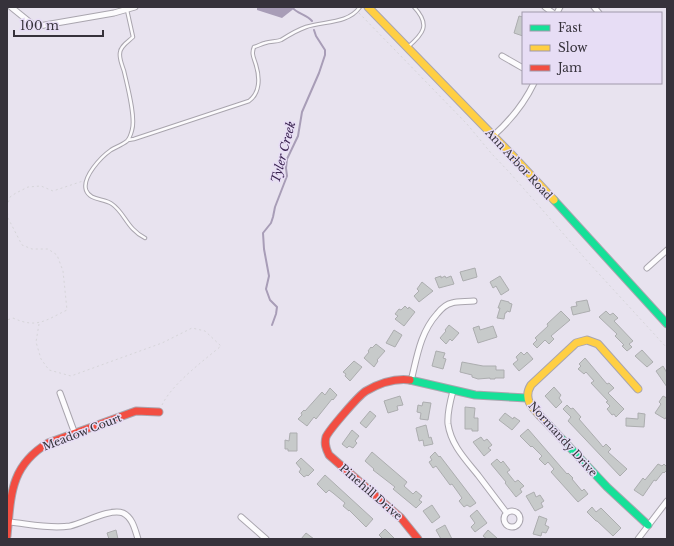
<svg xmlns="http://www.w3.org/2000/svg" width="674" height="546" font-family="'Libre Baskerville',serif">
  <rect width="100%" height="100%" fill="#e8e3ef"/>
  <!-- water -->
  <path fill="#a89db7" d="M 257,7 L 296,7 L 282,18 L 257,10 Z"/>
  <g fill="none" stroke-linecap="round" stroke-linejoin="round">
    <!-- stream -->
    <path stroke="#a89db7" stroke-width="2" d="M 292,7 C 297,14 306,14 312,21
      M 272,325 L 276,314 L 277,307 L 270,300 L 266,289 L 269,276 L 264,249 L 263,233 L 271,223 L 273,217 L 275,207 L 287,176 L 286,168 L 287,159 L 298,136 L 302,112 L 319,73 L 325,55 L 325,50 L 316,36 L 314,30"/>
  </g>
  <!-- building -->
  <path fill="#c7caca" stroke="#acadaf" d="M 519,16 L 523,17 L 523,36 L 514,33 Z
    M 475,268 L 477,277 L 463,281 L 460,272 Z
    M 441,276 L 441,278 L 445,276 L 446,278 L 451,276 L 454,284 L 439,288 L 435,278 Z
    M 500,276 L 509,290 L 501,295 L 496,286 L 493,288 L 490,282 Z
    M 422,282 L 433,291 L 419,302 L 414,296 L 419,291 L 417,289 Z
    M 501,300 L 509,302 L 509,303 L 512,304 L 510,312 L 507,311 L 506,313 L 505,313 L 504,319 L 497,318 L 500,308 L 498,308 Z
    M 587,300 L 590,311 L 573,315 L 571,307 L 577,306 L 576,302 Z
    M 405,306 L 408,309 L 409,307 L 415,312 L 404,326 L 395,319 L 398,316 L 395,314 L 399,309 L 401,310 Z
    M 561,311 L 570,320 L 551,336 L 554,339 L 549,344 L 545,340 L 537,348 L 533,344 L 537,340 L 535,338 L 548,326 L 547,324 Z
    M 606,311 L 610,315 L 613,313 L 618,318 L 614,321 L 633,341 L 629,344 L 632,347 L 627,351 L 622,346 L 624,345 L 615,336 L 617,334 L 599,317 Z
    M 449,325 L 459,333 L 452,341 L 450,339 L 446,344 L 440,338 L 446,331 L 445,330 Z
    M 479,326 L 480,330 L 493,326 L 497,337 L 478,343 L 473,328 Z
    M 394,330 L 402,335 L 395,347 L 386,343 Z
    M 376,344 L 385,351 L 377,360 L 378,361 L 374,367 L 364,358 L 369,352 L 368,351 L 371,347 L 372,348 Z
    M 642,350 L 653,362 L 647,367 L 635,356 Z
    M 436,351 L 445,353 L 443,358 L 446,359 L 443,369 L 432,366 Z
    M 521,352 L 524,355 L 527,352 L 533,359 L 519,371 L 513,364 L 518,360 L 516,357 Z
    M 585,358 L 607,384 L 609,383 L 614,388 L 608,393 L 624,409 L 616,417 L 614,414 L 612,415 L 607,409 L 610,406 L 606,402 L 608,401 L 591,383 L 594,381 L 586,372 L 584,374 L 578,369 L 581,366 L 579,364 Z
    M 354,361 L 362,367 L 350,381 L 345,376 L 346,374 L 343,372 Z
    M 462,362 L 483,366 L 496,366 L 496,370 L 504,370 L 504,378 L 495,378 L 495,379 L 490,379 L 490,378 L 478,379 L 472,377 L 472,375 L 460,372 Z
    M 663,366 L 667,373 L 667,387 L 656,371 Z
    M 554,387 L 561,395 L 559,398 L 562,402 L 556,408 L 545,396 Z
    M 330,388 L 337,395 L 333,400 L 332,399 L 316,419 L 314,417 L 307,426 L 298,419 L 302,415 L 301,413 L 304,410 L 305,411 L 322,392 L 325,395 Z
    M 400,396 L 403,405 L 397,406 L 398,410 L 388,413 L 384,401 Z
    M 663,396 L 667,398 L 667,416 L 665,419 L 655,413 L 661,404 L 659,402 Z
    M 423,402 L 431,403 L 428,420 L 420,419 L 421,413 L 417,412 L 418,405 L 422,406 Z
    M 567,405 L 571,409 L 573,408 L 581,417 L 579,419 L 599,442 L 603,447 L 606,444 L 611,449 L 608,452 L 627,469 L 620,476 L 568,421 L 571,417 L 563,409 Z
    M 465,407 L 475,408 L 474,418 L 478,418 L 478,431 L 472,431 L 472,429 L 465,429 Z
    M 370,411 L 376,416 L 366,428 L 360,423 Z
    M 505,413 L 513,419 L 514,417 L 520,421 L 512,430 L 499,420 Z
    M 638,413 L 645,414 L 644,427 L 626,426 L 626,418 L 638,419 Z
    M 426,425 L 429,438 L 431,437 L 433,444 L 424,446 L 423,440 L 419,441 L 416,428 Z
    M 528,429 L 567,474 L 568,473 L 573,478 L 572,479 L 582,491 L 584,489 L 588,494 L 578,502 L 551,472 L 554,469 L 548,462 L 545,465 L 539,459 L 542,456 L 532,446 L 531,447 L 520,436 Z
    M 352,430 L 359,436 L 355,441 L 357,443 L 353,448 L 349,446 L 347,448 L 342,444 Z
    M 290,433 L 297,433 L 297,451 L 288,451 L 288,449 L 285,449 L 285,440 L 289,441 Z
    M 481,437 L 484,441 L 487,439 L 492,445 L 488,448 L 491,450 L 484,456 L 473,442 Z
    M 372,452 L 407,482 L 404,486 L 413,494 L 416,491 L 422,496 L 419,500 L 422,502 L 416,508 L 393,489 L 395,487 L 373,470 L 374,469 L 365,461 Z
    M 435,452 L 439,457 L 440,456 L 476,503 L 470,507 L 467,505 L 464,507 L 459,501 L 462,498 L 452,484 L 450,485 L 436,466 L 433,468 L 429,462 L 432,460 L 430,457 Z
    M 301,458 L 314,470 L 308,476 L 307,475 L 304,477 L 299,472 L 301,469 L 296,463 Z
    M 497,459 L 501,463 L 503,461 L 510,470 L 507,472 L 515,482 L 518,480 L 524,486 L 520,489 L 522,492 L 516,497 L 505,483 L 506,482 L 491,464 Z
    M 658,464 L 662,466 L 664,464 L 667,467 L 667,470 L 664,473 L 663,472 L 656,481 L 654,480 L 643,496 L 634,490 L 643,478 L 645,480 Z
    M 325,475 L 373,519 L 366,527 L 349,510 L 349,511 L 343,506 L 345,503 L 333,493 L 329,490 L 326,493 L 317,484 Z
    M 534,492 L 536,497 L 540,495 L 544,501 L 541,503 L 543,507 L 535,511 L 526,496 Z
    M 432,505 L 440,517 L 432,523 L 423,511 Z
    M 592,507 L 596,512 L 601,508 L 621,528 L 613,536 L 597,521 L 596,521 L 587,512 Z
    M 477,510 L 487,523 L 475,532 L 471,527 L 475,523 L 470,516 Z
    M 539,516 L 547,519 L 545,525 L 549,527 L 546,533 L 542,532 L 541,536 L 533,534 Z
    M 445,525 L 452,539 L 441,539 L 436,530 Z
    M 385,529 L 395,539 L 383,539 L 379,535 Z
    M 116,530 L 118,539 L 109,539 L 107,533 Z
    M 488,530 L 498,539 L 487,539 L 483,536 Z
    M 306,533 L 314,539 L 301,539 Z"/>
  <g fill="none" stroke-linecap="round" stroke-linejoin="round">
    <!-- lane casing -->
    <g stroke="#a9a5ae" stroke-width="4.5">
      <path id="lane" d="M 127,10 L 133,37 C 129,41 120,46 120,53 C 119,58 122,65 124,71 C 127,85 136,117 132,130 C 131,134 130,138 127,141 C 122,145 116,147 111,150 C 101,157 82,177 86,190 C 90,201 104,198 112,204 C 125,213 127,229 145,238
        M 408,47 C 423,34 431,25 414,7
        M 128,140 L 134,139 L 249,101 C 260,93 260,78 256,65 C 254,58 251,54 254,47 C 258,46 261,44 265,43 C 271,41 276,42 281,40 C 289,35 297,30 306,27 C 324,21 348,24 360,7"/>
    </g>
    <!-- street casing -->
    <g stroke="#a9a5ae" stroke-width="7">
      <path id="street" d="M 11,7 L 32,24 L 39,26 L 114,13 L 135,7
        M 545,7 L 553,13
        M 594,7 L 599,13
        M 557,13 L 560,7
        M 502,56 L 523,68
        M 493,136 C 511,120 524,104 534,83
        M 647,268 L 667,250
        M 411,381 C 417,357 420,333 437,314 C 441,309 446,304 452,303 C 458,301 467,302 474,301
        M 453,391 C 450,402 447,413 448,424 C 451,445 466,460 478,475 C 487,487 497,500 506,512
        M 60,393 L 75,434
        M504 519a8 8 0 1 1 16 0a8 8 0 1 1-16 0Z
        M 241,517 L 266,539
        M 9,522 C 29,524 50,529 70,526 C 84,523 110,508 123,513 C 133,518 135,530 138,539
        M 638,539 L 667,501"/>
    </g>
    <!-- fast casing -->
    <g stroke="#a9a5ae" stroke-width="9">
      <path id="fast" d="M 554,200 L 667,324
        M 410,380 L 475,395 L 527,398
        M 546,422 L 607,487 L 648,525"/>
    </g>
    <!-- slow casing -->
    <g stroke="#a9a5ae" stroke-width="9">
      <path id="slow" d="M 368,7 L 512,155 L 554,200
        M 546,422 C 536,411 521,401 531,385 L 576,343 L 587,340 L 598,344 L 638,389"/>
    </g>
    <!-- jam casing -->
    <g stroke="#a9a5ae" stroke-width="9">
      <path id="jam" d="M 410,380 C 394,378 380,383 366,391 C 359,395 329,430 326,437 C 324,444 326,449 329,455 L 401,518 L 418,539
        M 7,536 C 11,495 10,466 48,443 L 136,411 L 159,412"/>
    </g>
    <!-- path -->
    <path stroke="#d6d5d9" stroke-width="1" stroke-dasharray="2 3" stroke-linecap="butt" d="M 359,13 L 467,124 L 491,153 L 510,173 L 589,263 L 667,348
      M 7,207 L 10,197 L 16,193 L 28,187 L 41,186 L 53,191 L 83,181
      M 7,208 L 8,218 L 22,245 L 32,249 L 48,249 L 57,255 L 63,271 L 67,310 C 46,320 37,329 13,318 L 7,320
      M 39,324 L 36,342 L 41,359 L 49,370 L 71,376 L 162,343 L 192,328 L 205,331 L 221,346 C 202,362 172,384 162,405"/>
    <!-- lane -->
    <use href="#lane" stroke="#fcfbfd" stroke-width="2.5"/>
    <!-- street -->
    <use href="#street" stroke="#fcfbfd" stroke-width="5"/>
    <!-- fast -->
    <use href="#fast" stroke="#16e098" stroke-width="7"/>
    <!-- slow -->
    <use href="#slow" stroke="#ffcf43" stroke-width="7"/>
    <!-- jam -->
    <use href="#jam" stroke="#f24e42" stroke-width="7"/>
  </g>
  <g text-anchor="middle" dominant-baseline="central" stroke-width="3" stroke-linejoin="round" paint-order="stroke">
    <!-- street labels -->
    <g font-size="11" fill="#36323b" stroke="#e7ddf5">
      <text transform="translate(519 164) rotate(47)">Ann Arbor Road</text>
      <text transform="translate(82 432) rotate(-21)">Meadow Court</text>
      <text transform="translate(563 439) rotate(48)">Normandy Drive</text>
      <text transform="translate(371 492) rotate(41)">Pinehill Drive</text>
    </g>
    <!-- water labels -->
    <g font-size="12" font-style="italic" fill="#3b2451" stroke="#e7ddf5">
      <text transform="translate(283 152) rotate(-75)">Tyler Creek</text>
    </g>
  </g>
  <!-- border -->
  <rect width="674" height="546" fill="none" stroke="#36323b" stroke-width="16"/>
  <!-- legend -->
  <rect x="522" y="12" width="140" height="72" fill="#e7ddf5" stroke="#a099ab"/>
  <rect x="530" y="25" width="20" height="6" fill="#16e098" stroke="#a099ab"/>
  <text x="558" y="32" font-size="12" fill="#36323b">Fast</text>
  <rect x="530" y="45" width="20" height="6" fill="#ffcf43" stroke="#a099ab"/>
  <text x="558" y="52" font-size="12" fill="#36323b">Slow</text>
  <rect x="530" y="65" width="20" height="6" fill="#f24e42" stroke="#a099ab"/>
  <text x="558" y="72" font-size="12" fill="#36323b">Jam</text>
  <!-- scale -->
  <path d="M14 30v6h89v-6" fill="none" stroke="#36323b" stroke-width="2"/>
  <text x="20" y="30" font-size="12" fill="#36323b" stroke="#e7ddf5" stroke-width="3" paint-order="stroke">100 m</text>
</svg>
